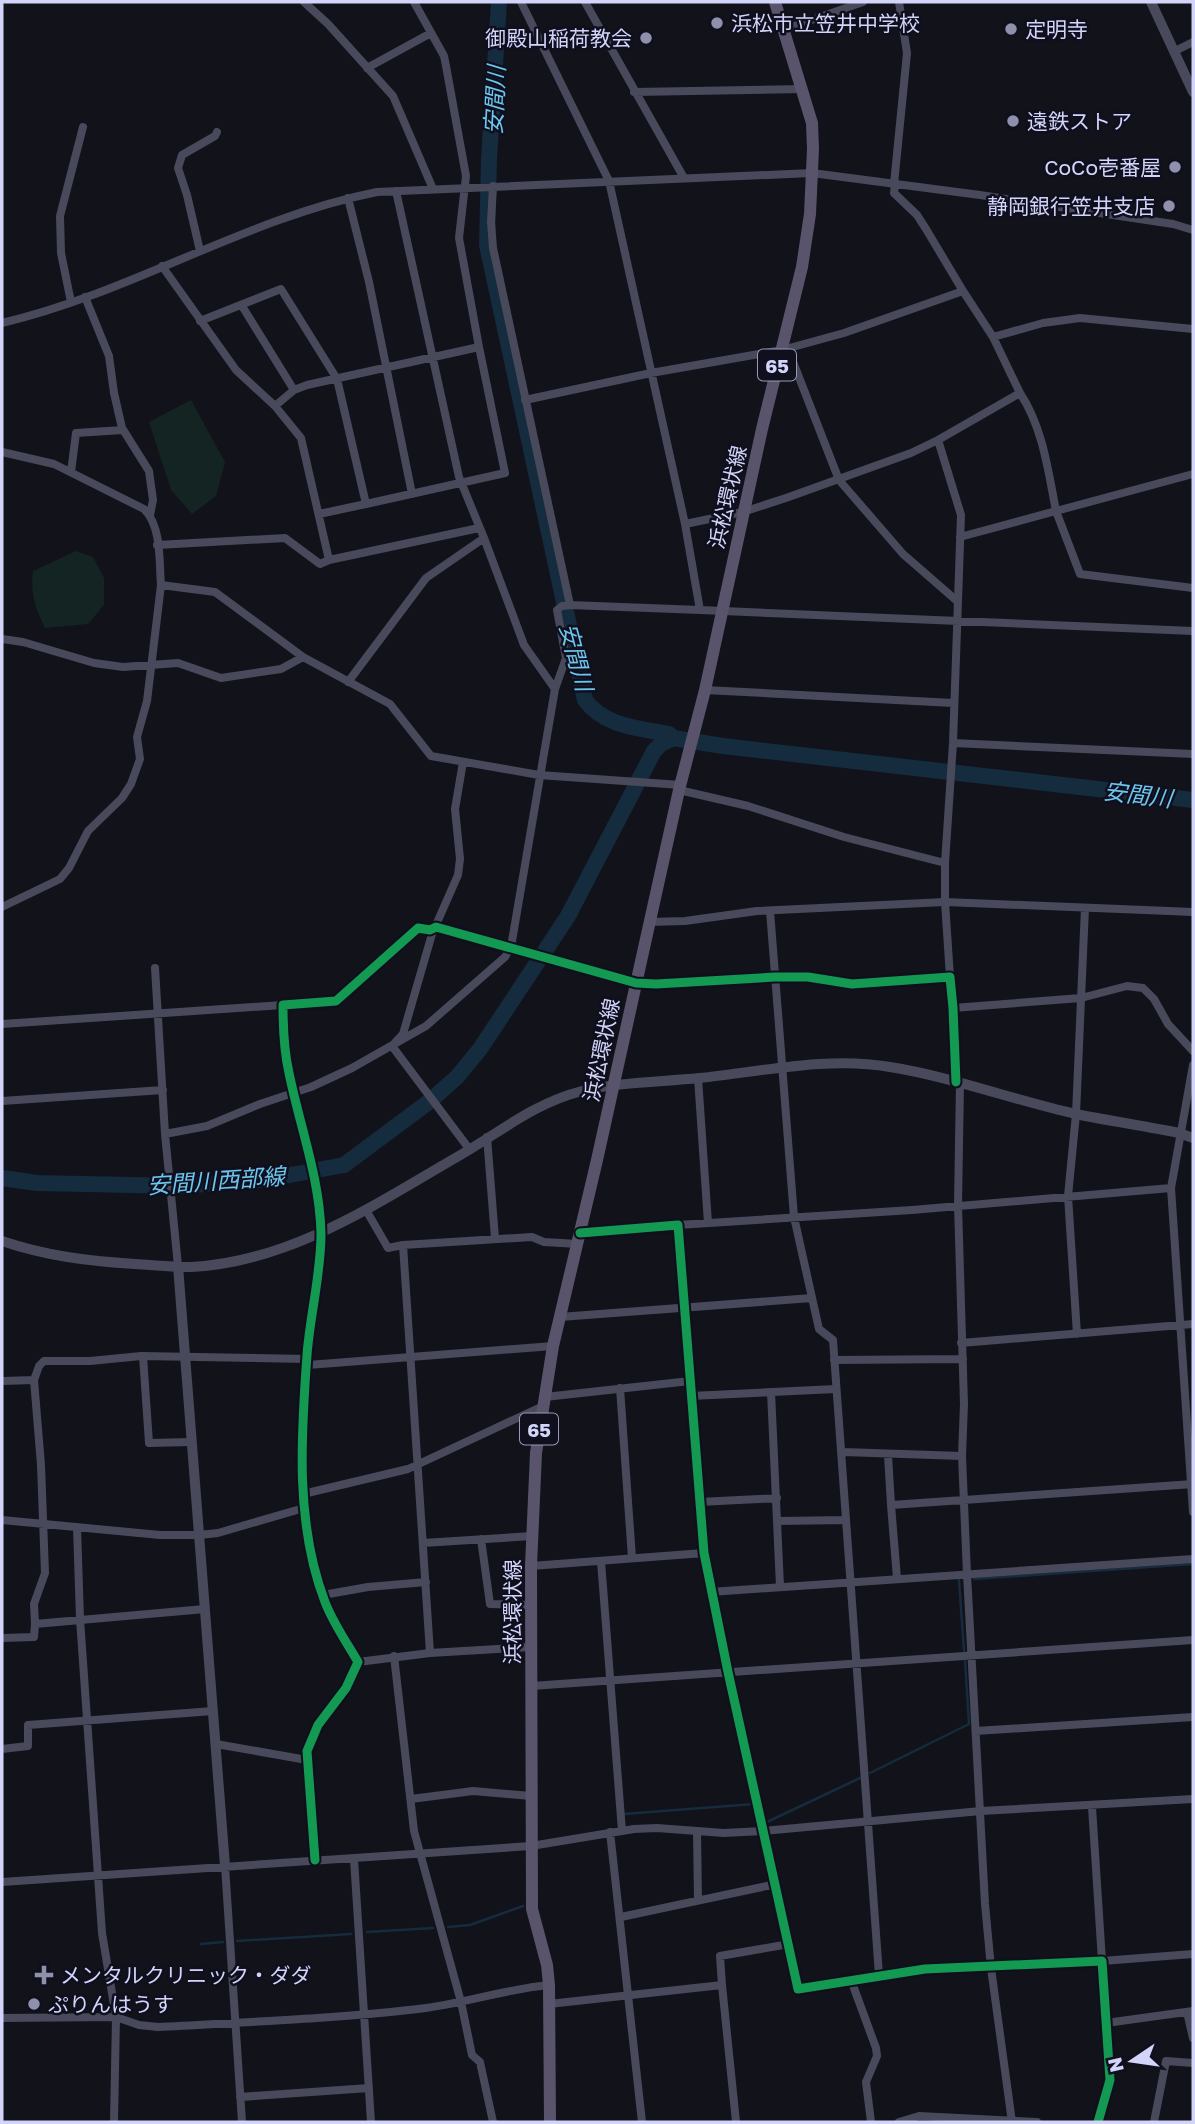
<svg xmlns="http://www.w3.org/2000/svg" width="1195" height="2124" font-family="'Golos Text','Noto Sans JP',sans-serif">
  <rect width="100%" height="100%" fill="#12121a"/>
  <!-- green -->
  <path fill="#132422" d="M 191,400 L 225,462 L 216,496 L 192,514 L 171,490 L 149,422 Z
    M 76,551 L 93,557 L 104,578 L 104,605 L 88,624 L 45,628 C 35,607 30,593 33,571 Z"/>
  <g fill="none" stroke-linecap="round" stroke-linejoin="round">
    <!-- stream -->
    <path stroke="#152b3e" stroke-width="2.5" d="M 974,1579 L 1193,1564
      M 959,1580 L 964,1651
      M 870,1773 L 969,1724 L 965,1661
      M 624,1814 L 754,1804
      M 767,1822 L 860,1778
      M 448,1927 L 470,1925 L 523,1906
      M 367,1932 L 433,1928
      M 237,1941 L 351,1934
      M 201,1944 L 223,1942"/>
    <!-- river -->
    <path stroke="#152b3e" stroke-width="16" d="M 499,2 L 489,159 L 487,245 L 585,700 C 605,727 639,728 669,734 L 673,738 L 723,746 L 1193,800
      M 2,1178 L 37,1183 L 180,1186 L 269,1179 L 344,1165 L 430,1101 L 457,1077 L 480,1049 L 568,916 L 654,751 L 661,744 L 673,738"/>
    <!-- minor -->
    <path stroke="#484a5b" stroke-width="8" d="M 304,2 L 328,24 L 393,96 L 433,189
      M 414,2 L 444,56 L 446,66 L 466,176 L 459,238 L 479,347
      M 521,2 L 609,181 L 685,524 L 700,610 L 1193,631
      M 585,2 L 684,178
      M 783,30 L 863,2
      M 1175,51 L 1193,42
      M 367,68 L 431,33
      M 634,92 L 803,89
      M 894,184 L 907,53 L 899,2
      M 895,184 L 894,193 L 917,215 L 926,229 L 963,291 L 993,337
      M 493,186 L 491,222 L 493,248 L 570,605
      M 348,198 L 369,282 L 412,494
      M 200,251 L 187,195 L 178,168 L 182,155 L 215,136 L 217,132
      M 162,266 L 236,370 L 275,406 L 301,438 L 329,560 L 479,528
      M 85,297 L 109,356 L 114,393 L 122,428 L 149,471 L 153,500 L 150,515
      M 71,302 L 61,253 L 60,216 L 83,127
      M 242,306 L 294,390
      M 200,321 L 281,289 L 337,379 L 366,504 L 319,514
      M 2,323 C 131,293 246,218 377,192 L 812,173 L 980,195 L 1173,224 L 1193,230
      M 788,349 L 839,480 L 903,554 L 957,601
      M 525,400 L 651,373 L 782,350 L 844,333 L 963,291
      M 275,406 L 294,390 L 307,385 L 479,347 L 505,473 L 366,504
      M 938,440 L 1020,393 L 993,337 L 1043,323 L 1080,318 L 1193,329
      M 2,452 L 54,464 L 144,509 C 162,527 159,562 161,585 L 215,592 L 303,657 L 390,704 L 431,756 L 539,775 L 681,785
      M 71,472 L 76,433 L 123,430
      M 1193,474 L 1056,511 L 1080,574 L 1193,588
      M 685,524 L 743,512 L 786,498 L 911,453 L 938,440 L 961,515 L 953,743 L 945,863 L 945,902 L 950,977
      M 960,537 L 1056,511 C 1048,470 1043,428 1020,393
      M 484,538 L 524,645 L 555,689
      M 157,545 L 285,538 L 320,564 L 329,560
      M 2,639 L 23,642 L 94,663 L 123,667 L 178,663 L 221,678 L 281,669 L 303,657
      M 348,682 L 426,578 L 484,538 L 459,477 L 396,191
      M 705,690 L 953,703
      M 953,743 L 1193,754
      M 463,762 L 455,809 L 460,859 L 458,875 L 432,934 L 403,1034 L 392,1046 L 470,1150
      M 679,790 L 748,806 L 844,837 L 945,863
      M 2,907 L 60,879 L 69,868 L 88,831 L 122,798 L 131,784 L 140,759 L 137,737 L 147,701 L 161,585
      M 770,911 L 794,1217 L 819,1329 L 833,1340 L 879,1975
      M 649,922 L 685,921 L 757,911 L 945,902 L 1193,912
      M 155,968 L 165,1134 L 178,1266
      M 953,1008 L 1081,998 L 1127,986 L 1143,988 L 1154,999 L 1168,1024 L 1193,1051
      M 2,1024 L 283,1005
      M 1193,1065 L 1171,1188 L 1193,1512
      M 698,1078 L 708,1223
      M 960,1083 L 958,1205 L 964,1404 L 962,1456 L 967,1574 L 985,1904 L 991,1968 L 1012,2122
      M 2,1101 L 163,1090
      M 165,1134 L 207,1126 L 260,1104 L 311,1087 L 352,1068 L 426,1026 L 505,957 L 511,947 L 555,689 L 566,658 L 557,610 L 562,606 L 570,605 L 700,610
      M 487,1137 L 495,1238
      M 366,1210 L 388,1248 L 403,1245
      M 678,1225 L 912,1210 L 1171,1188
      M 580,1233 L 678,1225 L 704,1553 L 728,1672 L 798,1989 L 925,1969 L 1102,1961 L 1110,2080 L 1098,2122
      M 560,1317 L 812,1298
      M 1077,1334 L 1068,1196 L 1076,1114 L 1085,908
      M 961,1343 L 1193,1324
      M 143,1356 L 149,1443 L 192,1442
      M 834,1360 L 963,1359
      M 308,1365 L 553,1346
      M 34,1380 L 41,1465 L 45,1573 L 34,1604 L 35,1624
      M 2,1381 L 34,1380 L 39,1366 L 44,1361 L 90,1361 L 141,1356 L 307,1359
      M 620,1388 L 632,1558
      M 771,1392 L 780,1586
      M 691,1396 L 836,1389
      M 545,1397 L 690,1381
      M 843,1452 L 962,1456
      M 888,1455 L 891,1505 L 1193,1484
      M 303,1494 L 408,1469 L 543,1406
      M 699,1502 L 777,1498
      M 891,1505 L 897,1578
      M 2,1520 L 160,1535 L 199,1535 L 218,1533 L 304,1508
      M 778,1521 L 846,1520
      M 77,1527 L 80,1619 L 102,1933 L 116,2017 L 114,2122
      M 481,1539 L 490,1604 L 531,1605
      M 423,1543 L 532,1536
      M 601,1561 L 622,1831
      M 531,1566 L 704,1553
      M 710,1592 L 1193,1559
      M 323,1595 L 368,1587 L 426,1582
      M 2,1638 L 34,1637 L 35,1624 L 205,1609
      M 430,1653 L 531,1647
      M 394,1656 L 414,1831 L 461,2002 L 472,2055 L 480,2062 L 493,2122
      M 358,1662 L 430,1653 L 403,1245 L 532,1237 L 544,1242 L 578,1244
      M 531,1686 L 1193,1640
      M 976,1731 L 1193,1717
      M 216,1744 L 307,1760
      M 2,1749 L 28,1746 L 28,1725 L 213,1711
      M 411,1799 L 473,1791 L 531,1796
      M 1092,1807 L 1102,1961 L 1193,1954
      M 697,1831 L 698,1900
      M 610,1832 L 642,2122
      M 354,1859 L 371,2122
      M 315,1860 L 307,1751 L 318,1725 L 346,1688 L 358,1662 C 347,1643 333,1623 325,1602 C 295,1524 301,1436 307,1355 C 310,1315 321,1274 321,1234 C 320,1179 300,1127 289,1073 C 284,1051 283,1028 283,1005 L 336,1001 L 418,928 L 430,930 L 436,927 L 636,983 L 656,984 L 775,977 L 808,977 L 852,984 L 950,977 L 953,1008 L 956,1082
      M 225,1866 L 242,2122
      M 2,1882 L 531,1846 L 634,1829 L 657,1828 L 724,1833 L 763,1831 L 981,1811 L 1193,1799
      M 621,1917 L 776,1884
      M 851,1980 L 876,2048 L 877,2056 L 866,2082 L 871,2122
      M 722,1985 L 736,2122
      M 549,2004 L 722,1985 L 720,1956 L 789,1944
      M 1187,2012 L 1193,2038
      M 2,2018 L 116,2017 L 139,2025 L 158,2027 C 245,2022 332,2019 418,2009 C 463,2004 505,1989 549,1985
      M 1106,2023 L 1193,2011
      M 240,2097 L 369,2088
      M 899,2122 L 919,2116 L 1037,2122
      M 1154,2122 L 1166,2061 L 1193,2063"/>
    <!-- tertiary -->
    <path stroke="#484a5b" stroke-width="10" d="M 1151,2 L 1193,92
      M 2,1241 C 46,1256 88,1261 135,1264 C 153,1265 172,1267 191,1267 C 290,1262 374,1205 457,1157 C 499,1133 534,1103 582,1091 C 620,1082 660,1082 699,1078 C 761,1072 827,1056 890,1067 C 953,1077 1013,1100 1076,1114 C 1110,1121 1145,1126 1179,1133 L 1193,1138
      M 178,1266 L 225,1866"/>
    <!-- primary -->
    <path stroke="#59546c" stroke-width="12" d="M 550,2122 L 549,1985 L 547,1965 L 532,1909 L 531,1566 L 536,1453 L 553,1346 L 597,1160 L 679,790 L 705,690 L 762,429 L 802,267 L 810,214 L 813,149 L 812,123 L 775,2"/>
    <!-- cycleway casing -->
    <g stroke="#0f0f1e" stroke-width="13">
      <path id="cycleway" d="M 580,1233 L 678,1225 L 704,1553 L 728,1672 L 798,1989 L 925,1969 L 1102,1961 L 1110,2080 L 1098,2122
        M 315,1860 L 307,1751 L 318,1725 L 346,1688 L 358,1662 C 347,1643 333,1623 325,1602 C 295,1524 301,1436 307,1355 C 310,1315 321,1274 321,1234 C 320,1179 300,1127 289,1073 C 284,1051 283,1028 283,1005 L 336,1001 L 418,928 L 430,930 L 436,927 L 636,983 L 656,984 L 775,977 L 808,977 L 852,984 L 950,977 L 953,1008 L 956,1082"/>
    </g>
    <!-- cycleway -->
    <use href="#cycleway" stroke="#139951" stroke-width="9"/>
  </g>
  <!-- markers -->
  <g fill="#8f90ab" stroke="#0f0f1e" stroke-width="2.5">
    <circle cx="717" cy="23" r="7"/>
    <circle cx="1011" cy="29" r="7"/>
    <circle cx="646" cy="38" r="7"/>
    <circle cx="1013" cy="121" r="7"/>
    <circle cx="1175" cy="167" r="7"/>
    <circle cx="1169" cy="206" r="7"/>
    <path d="M40.5 1964.5h7v7h7v7h-7v7h-7v-7h-7v-7h7z"/>
    <circle cx="34" cy="2004" r="7"/>
  </g>
  <g text-anchor="middle" dominant-baseline="central" stroke-width="5" stroke-linejoin="round" paint-order="stroke">
    <!-- shield labels -->
    <g fill="#0f0f1e" stroke="#9899b7" stroke-width="2">
      <rect x="758" y="349.5" width="38" height="31" rx="5"/>
      <rect x="520" y="1413.5" width="38" height="31" rx="5"/>
    </g>
    <g font-size="19" font-weight="bold" fill="#d2d4f9">
      <text x="777" y="365">65</text>
      <text x="539" y="1429">65</text>
    </g>
    <!-- poi labels -->
    <g font-size="21" fill="#d2d4f9" stroke="#0f0f1e" text-anchor="start">
      <text x="731" y="23">浜松市立笠井中学校</text>
      <text x="1025" y="29">定明寺</text>
      <text x="632" y="38" text-anchor="end">御殿山稲荷教会</text>
      <text x="1027" y="121">遠鉄ストア</text>
      <text x="1161" y="167" text-anchor="end">CoCo壱番屋</text>
      <text x="1155" y="206" text-anchor="end">静岡銀行笠井支店</text>
      <text x="60" y="1975">メンタルクリニック・ダダ</text>
      <text x="48" y="2004">ぷりんはうす</text>
    </g>
    <!-- street labels -->
    <g font-size="21" fill="#d2d4f9" stroke="#0f0f1e">
      <text transform="translate(727 497) rotate(-77)">浜松環状線</text>
      <text transform="translate(601 1050) rotate(-78)">浜松環状線</text>
      <text transform="translate(512 1612) rotate(-90)">浜松環状線</text>
    </g>
    <!-- water labels -->
    <g font-size="23" font-style="italic" fill="#6dc6ed" stroke="#0f0f1e">
      <text transform="translate(494 100) rotate(-87)">安間川</text>
      <text transform="translate(577 657) rotate(75)">安間川</text>
      <text transform="translate(1138 794) rotate(7)">安間川</text>
      <text transform="translate(216 1180) rotate(-4)">安間川西部線</text>
    </g>
  </g>
  <!-- border -->
  <rect width="1195" height="2124" fill="none" stroke="#d2d4f9" stroke-width="7"/>
  <!-- north arrow -->
  <g transform="translate(1132 2061) rotate(257)" stroke="#0f0f1e" stroke-width="5" paint-order="stroke">
  <path d="M0-5L12 26L0 18L-12 26Z" fill="#d2d4f9"/>
  <text y="-10" font-size="19" font-weight="bold" text-anchor="middle" fill="#d2d4f9">N</text>
  </g>
</svg>
